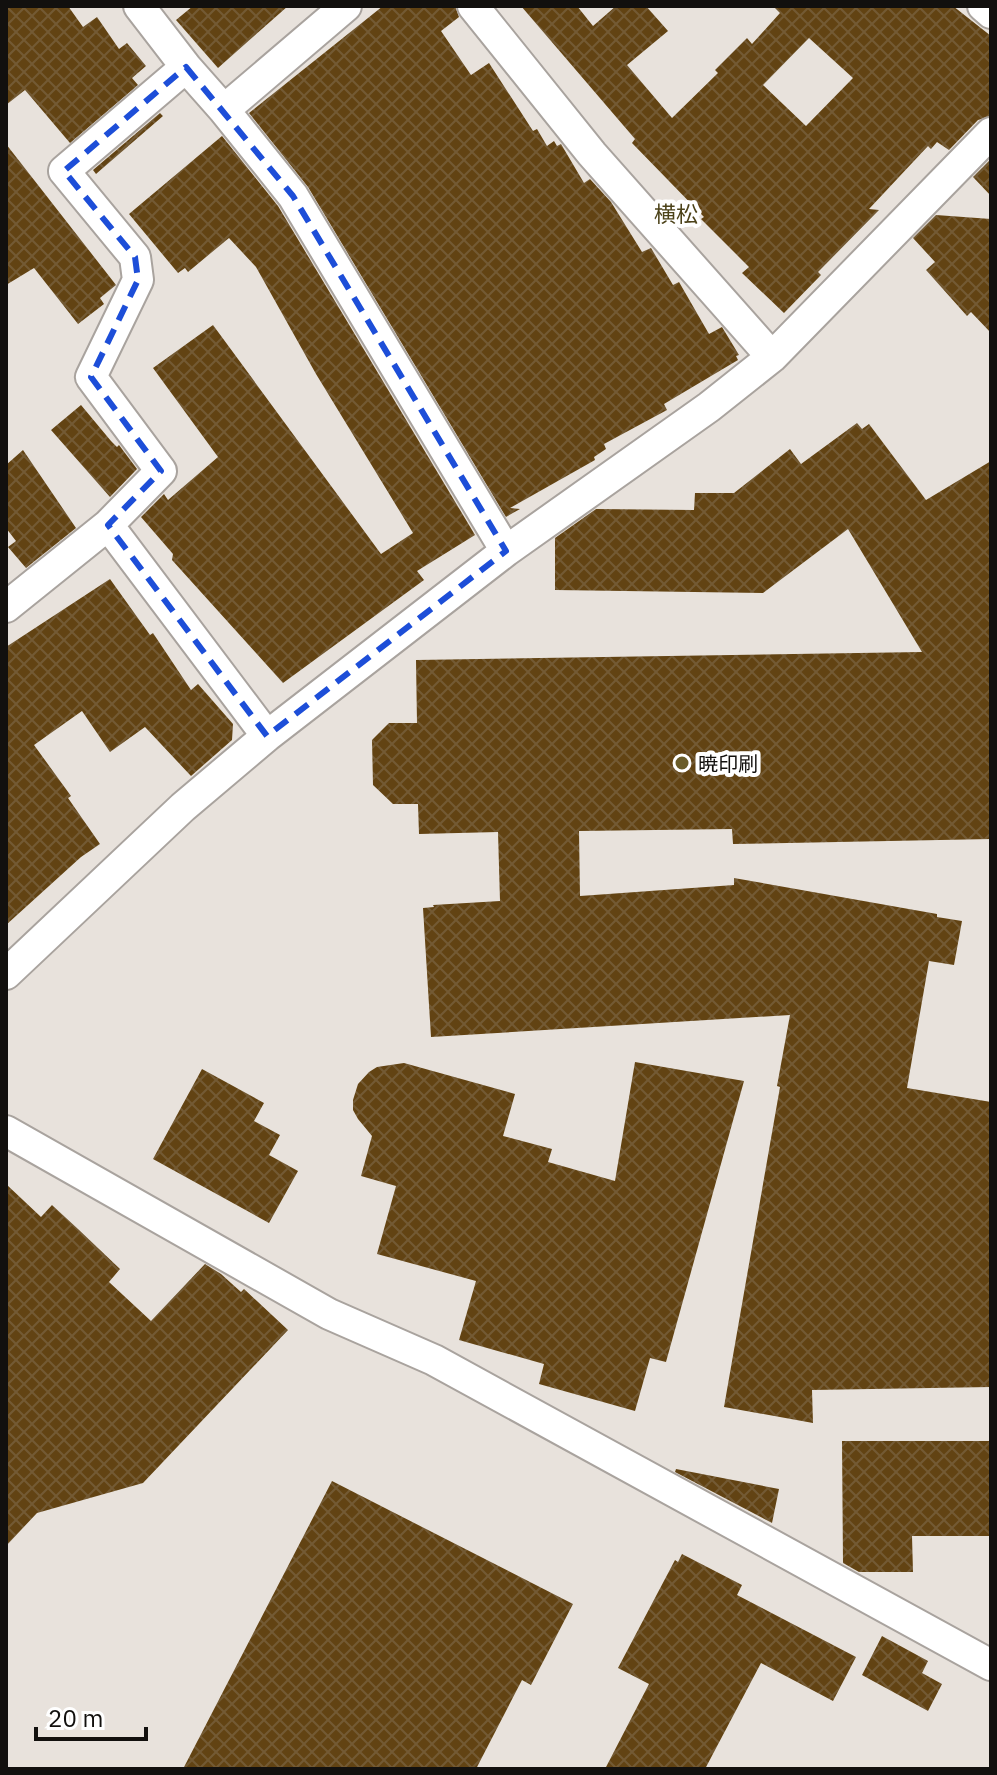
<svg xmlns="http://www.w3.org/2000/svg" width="997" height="1775" font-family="'IBM Plex Sans','Noto Sans JP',sans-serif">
  <defs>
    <pattern id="building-cross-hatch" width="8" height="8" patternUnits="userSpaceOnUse" patternTransform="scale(2)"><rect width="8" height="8" fill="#624313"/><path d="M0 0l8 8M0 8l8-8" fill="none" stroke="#735a34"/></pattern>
  </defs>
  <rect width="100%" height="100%" fill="#e8e2dc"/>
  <!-- building -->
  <path fill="url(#building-cross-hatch)" fill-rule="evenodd" d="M 6,6 L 68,6 L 83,27 L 97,17 L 119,49 L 127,43 L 146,66 L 132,78 L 138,85 L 70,143 L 25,90 L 6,105 Z
    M 193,6 L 288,6 L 218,68 L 176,20 Z
    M 383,6 L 455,6 L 459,17 L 441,31 L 471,75 L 489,63 L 533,131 L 537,129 L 547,146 L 554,141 L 557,146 L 561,144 L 584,183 L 590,179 L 611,202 L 642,252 L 651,248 L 673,285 L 679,282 L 709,334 L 722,327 L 739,355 L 736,356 L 738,360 L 664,404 L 667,410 L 604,444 L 606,449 L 594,457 L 595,460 L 510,508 L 520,509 L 506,517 L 308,187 L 249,113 Z
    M 521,6 L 577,6 L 593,26 L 616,6 L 646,6 L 668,31 L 627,65 L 672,118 L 718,73 L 715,70 L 747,38 L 752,44 L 780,13 L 773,6 L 953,6 L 991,36 L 991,116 L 978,120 L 949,150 L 937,142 L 931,149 L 928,146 L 869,209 L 879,210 L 818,272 L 821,275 L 784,313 L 742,273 L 749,267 L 701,219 L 704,217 L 632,143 L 635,139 ZM 809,38 L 853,78 L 806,126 L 763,85 Z
    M 160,113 L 163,116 L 96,174 L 93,170 Z
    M 222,136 L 278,206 L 475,535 L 417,571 L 424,580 L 283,683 L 172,560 L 173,554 L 141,517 L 164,494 L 168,500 L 218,457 L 153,368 L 213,325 L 381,554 L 413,533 L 316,374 L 256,267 L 229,238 L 188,272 L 185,268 L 178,273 L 129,214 Z
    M 6,144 L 116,285 L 100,298 L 104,304 L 78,324 L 34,268 L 6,285 Z
    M 991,159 L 991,196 L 973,177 Z
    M 936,215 L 991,219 L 991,333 L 971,312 L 967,316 L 926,270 L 935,262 L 913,238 Z
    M 81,405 L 111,441 L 117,447 L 119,445 L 137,469 L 110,497 L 51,430 Z
    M 857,423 L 862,429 L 869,424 L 926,500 L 991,461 L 991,839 L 733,844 L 732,829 L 579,831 L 580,896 L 734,885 L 734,878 L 937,914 L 937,917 L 962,921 L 954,965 L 929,961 L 907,1088 L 991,1102 L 991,1387 L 812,1390 L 813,1423 L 724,1407 L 780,1087 L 777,1086 L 790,1015 L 431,1037 L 423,908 L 434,907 L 433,905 L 500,901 L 498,832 L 419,834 L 418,804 L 393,804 L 373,785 L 372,740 L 389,723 L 417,723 L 416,660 L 922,652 L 848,529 L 763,593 L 555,590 L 555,538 L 596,509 L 694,510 L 695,493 L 734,493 L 790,449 L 801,464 Z
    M 23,450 L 76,528 L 26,568 L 8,547 L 16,541 L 6,528 L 6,465 Z
    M 110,579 L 150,635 L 153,633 L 191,690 L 198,684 L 233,724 L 232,740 L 191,776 L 145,727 L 110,752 L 82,711 L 34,745 L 71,796 L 68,798 L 100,844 L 81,857 L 6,925 L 6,647 Z
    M 635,1062 L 744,1081 L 666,1362 L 650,1358 L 635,1411 L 539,1384 L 544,1364 L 459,1340 L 476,1281 L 377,1254 L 396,1186 L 361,1176 L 372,1136 L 358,1119 L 353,1110 L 353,1100 L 358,1084 L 369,1072 L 377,1067 L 404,1063 L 515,1094 L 503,1136 L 552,1149 L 548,1162 L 615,1181 Z
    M 202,1069 L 264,1103 L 254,1121 L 280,1135 L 269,1155 L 298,1171 L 269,1223 L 153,1159 Z
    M 6,1184 L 41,1217 L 52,1205 L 78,1229 L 120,1269 L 109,1282 L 151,1321 L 205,1264 L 221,1274 L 241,1292 L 244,1289 L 288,1330 L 143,1483 L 37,1513 L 6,1546 Z
    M 842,1441 L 991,1441 L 991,1536 L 912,1536 L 913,1572 L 859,1572 L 843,1563 Z
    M 676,1469 L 779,1489 L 772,1523 L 675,1472 Z
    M 332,1481 L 573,1604 L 531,1685 L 522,1680 L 476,1769 L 183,1769 Z
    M 682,1554 L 742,1585 L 737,1595 L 856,1657 L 833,1701 L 761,1663 L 705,1769 L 605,1769 L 649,1684 L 618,1668 L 675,1560 L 678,1562 Z
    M 882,1636 L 928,1661 L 922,1673 L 942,1684 L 928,1711 L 862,1675 Z"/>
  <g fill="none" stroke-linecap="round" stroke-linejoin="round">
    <!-- minor casing -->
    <g stroke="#a9a39e" stroke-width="34">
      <path id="minor" d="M 139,6 L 186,67
        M 346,6 L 224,110 L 293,196 L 506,551
        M 473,6 L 592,154 L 772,357
        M 983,6 L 991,13
        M 108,525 L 267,736
        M 6,607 L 108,525 L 161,471 L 91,377 L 138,280 L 135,257 L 64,171 L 186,67 L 224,110
        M 6,974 L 183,807 L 267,736 L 506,551 L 709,407 L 772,357 L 991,133
        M 6,1131 L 329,1314 L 434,1360 L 991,1665"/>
    </g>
    <!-- minor -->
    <use href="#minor" stroke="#fff" stroke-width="30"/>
  </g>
  <!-- marked area -->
  <path fill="none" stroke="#1d4ed8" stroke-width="6" stroke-dasharray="16 10" stroke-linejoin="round" d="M 186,67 L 293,196 L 506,551 L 267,736 L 108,525 L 161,471 L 91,377 L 138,280 L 135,257 L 64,171 Z"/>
  <!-- markers -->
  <circle fill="#6a5c29" stroke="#fff" stroke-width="3" cx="682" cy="763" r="8"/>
  <g text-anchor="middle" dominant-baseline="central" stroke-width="8" stroke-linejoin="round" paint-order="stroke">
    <!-- poi labels -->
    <g font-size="20" fill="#12100e" stroke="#fff" text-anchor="start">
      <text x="698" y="763">暁印刷</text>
    </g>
    <!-- neighbourhood labels -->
    <g font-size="22" fill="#4c4219" stroke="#fff">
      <text x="676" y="213">横松</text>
    </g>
  </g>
  <!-- border -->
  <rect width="997" height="1775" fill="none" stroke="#12100e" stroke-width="16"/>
  <!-- scale -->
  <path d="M36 1727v12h110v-12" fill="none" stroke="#12100e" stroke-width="4"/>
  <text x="48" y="1727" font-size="24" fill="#12100e" stroke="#ffffff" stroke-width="6" paint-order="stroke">20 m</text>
</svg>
